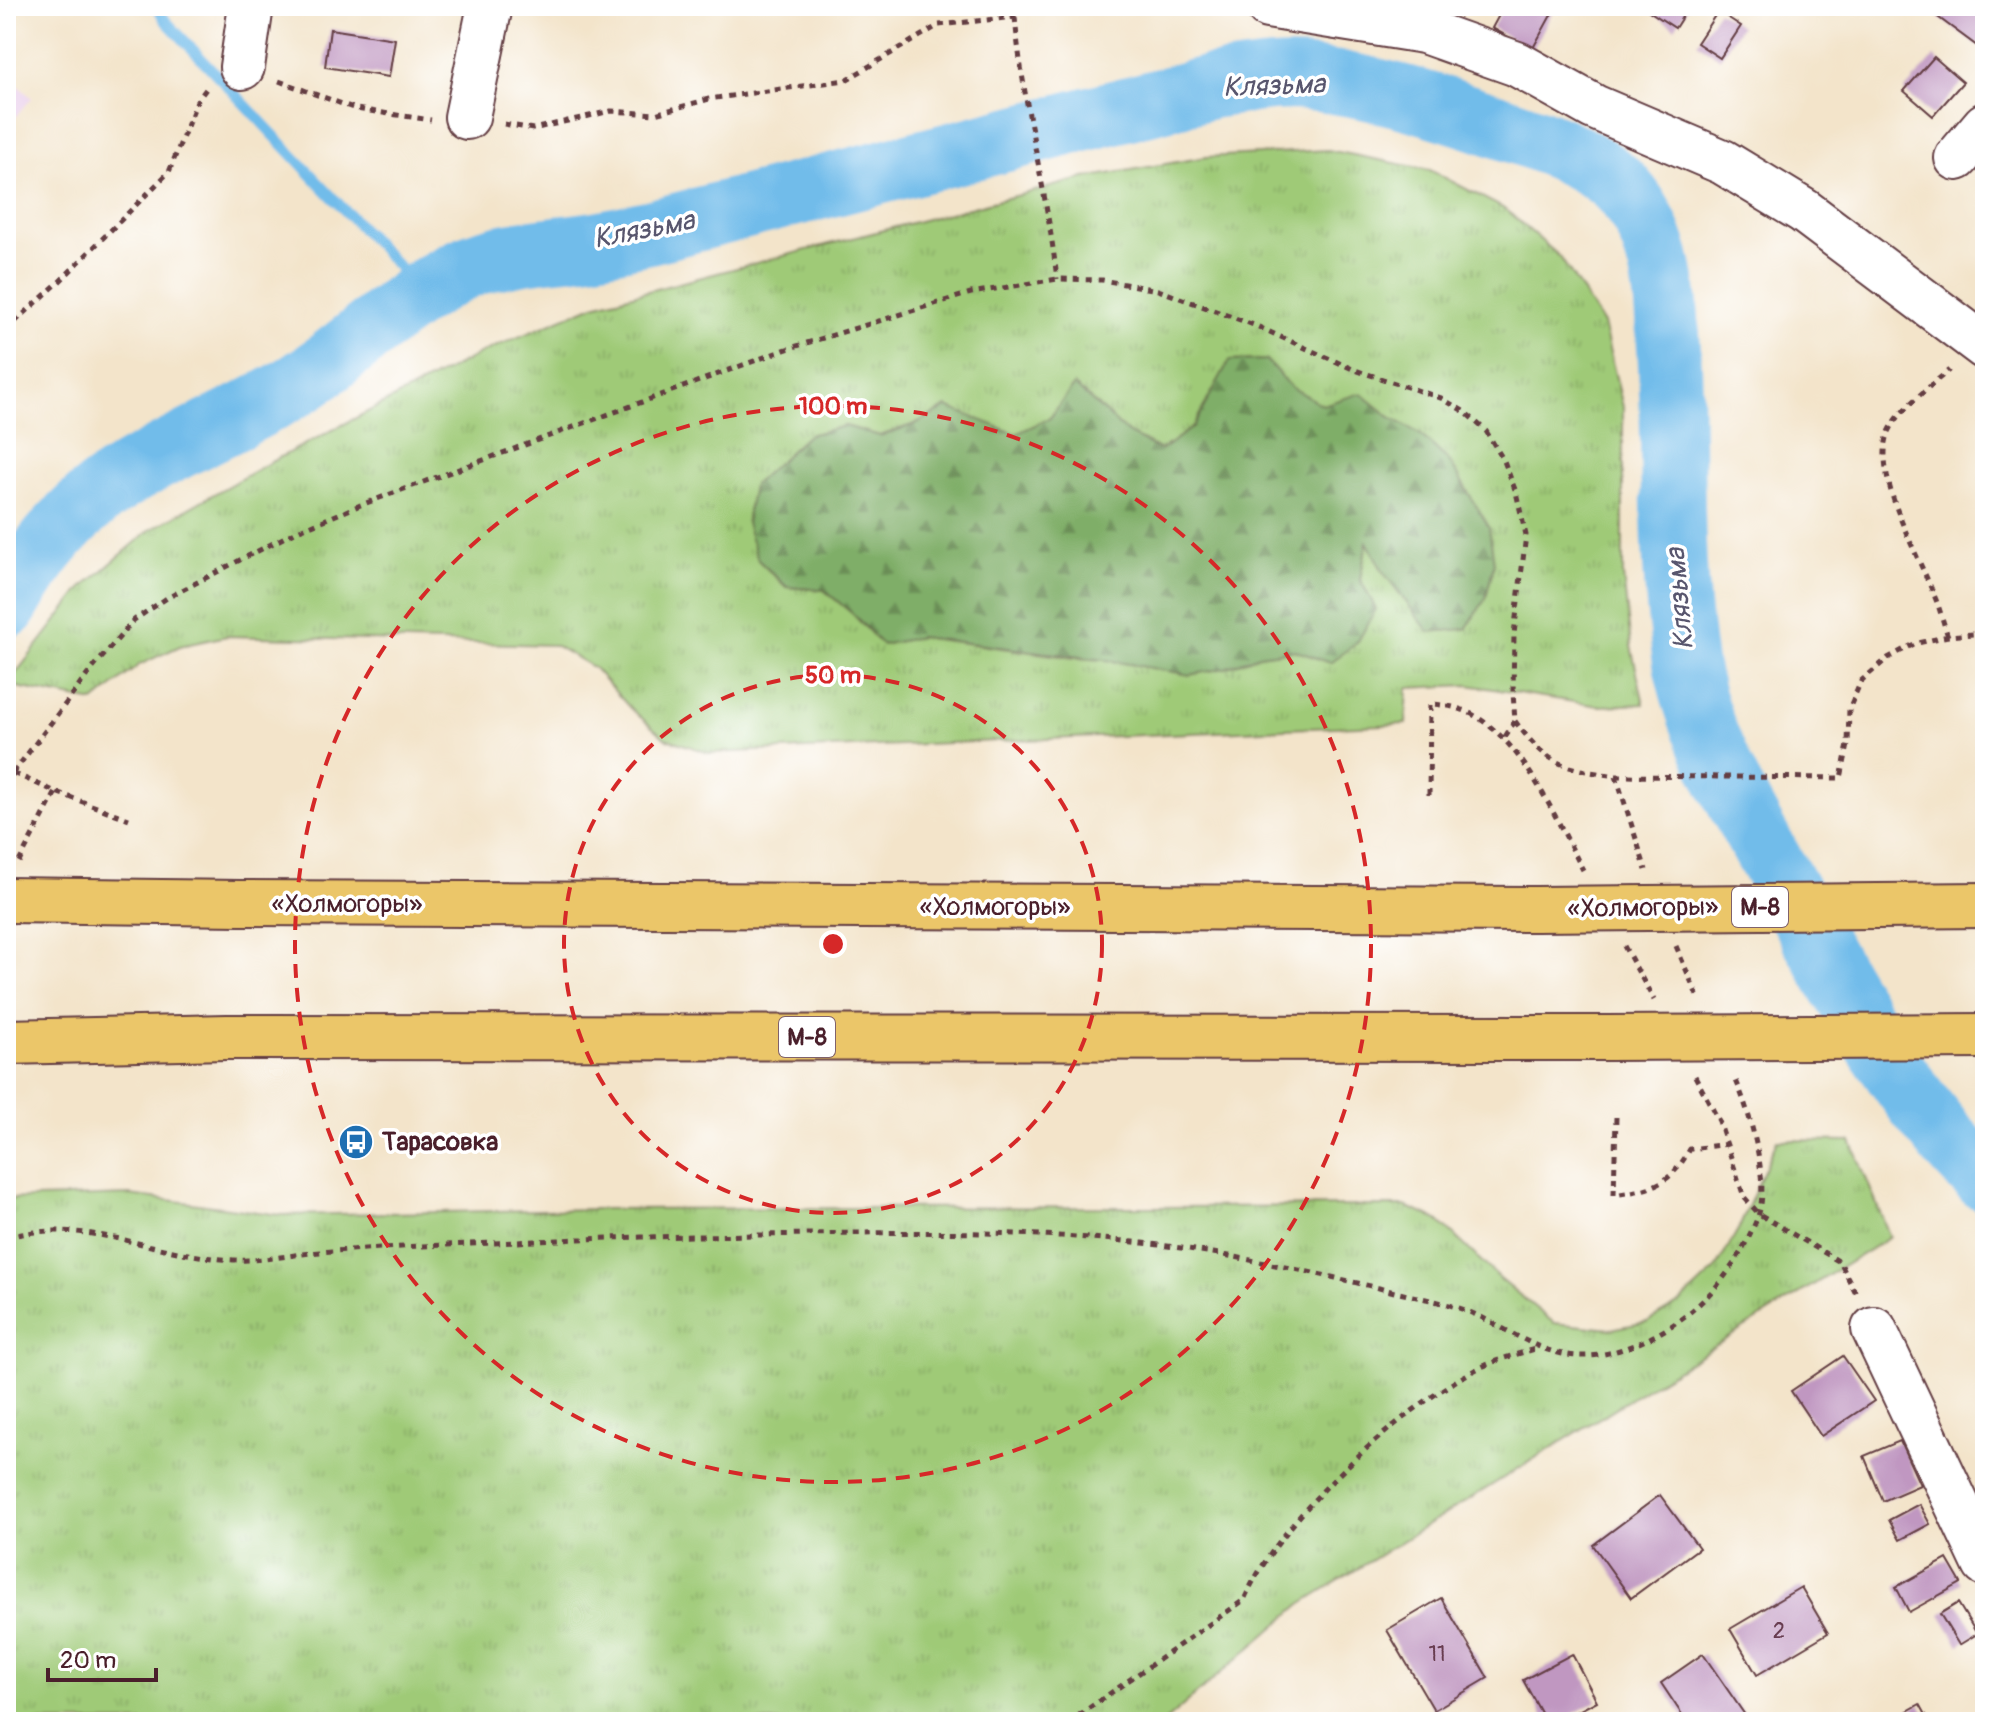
<svg xmlns="http://www.w3.org/2000/svg" width="1991" height="1728" font-family="Pangolin,sans-serif">
  <defs>
    <pattern id="grass-tufts" width="24" height="20" patternUnits="userSpaceOnUse" patternTransform="scale(2)"><rect width="24" height="20" fill="#9fca77"/><path d="M3 7l-1-3M5 7V3M7 7l1-3M15 17l-1-3M17 17v-4M19 17l1-3" fill="none" stroke="#8aad67"/></pattern>
    <pattern id="forest-firs" width="22" height="20" patternUnits="userSpaceOnUse" patternTransform="scale(2)"><rect width="22" height="20" fill="#7fae68"/><path d="M5 1l3.5 6h-7zM16 11l3.5 6h-7z" fill="#6a8d56"/></pattern>
  </defs>
  <rect width="100%" height="100%" fill="#fff"/>
  <filter id="ink" filterUnits="userSpaceOnUse"><feTurbulence type="fractalNoise" baseFrequency=".0125" numOctaves="2"/><feDisplacementMap in="SourceGraphic" scale="16" xChannelSelector="R" yChannelSelector="G"/><feConvolveMatrix kernelMatrix="1 2 1 2 8 2 1 2 1" color-interpolation-filters="sRGB"/></filter>
  <filter id="wash" filterUnits="userSpaceOnUse"><feTurbulence type="fractalNoise" baseFrequency=".006" numOctaves="4" result="noise"/><feDisplacementMap in="SourceGraphic" scale="32" xChannelSelector="R" yChannelSelector="G"/><feGaussianBlur stdDeviation="1.8" result="paint"/><feColorMatrix in="noise" values="0 0 0 0 0 0 0 0 0 0 0 0 0 0 0 0 0 1.4 0 .05"/><feComposite in="paint" operator="in"/></filter>
  <g filter="url(#wash)">
    <rect width="100%" height="100%" fill="#f3e4ca"/>
    <!-- built -->
    <path fill="#ead1ec" d="M 6,75 L 32,98 L 6,127 Z"/>
    <!-- grass -->
    <path fill="url(#grass-tufts)" stroke="#747451" stroke-width="2" fill-rule="evenodd" d="M 1328,150 L 1430,170 L 1505,209 L 1560,257 L 1603,324 L 1623,407 L 1623,575 L 1631,646 L 1644,704 L 1599,706 L 1468,685 L 1408,688 L 1406,724 L 709,753 L 665,738 L 630,708 L 594,668 L 554,645 L 227,636 L 180,646 L 139,665 L 94,702 L 7,685 L 81,589 L 150,530 L 269,463 L 483,352 L 594,305 L 1085,178 L 1206,157 ZM 1266,360 L 1291,387 L 1323,405 L 1361,394 L 1389,416 L 1421,435 L 1384,573 L 1367,541 L 1360,579 L 1332,663 L 1294,650 L 1259,655 L 1225,668 L 1074,658 L 920,637 L 882,645 L 853,614 L 824,590 L 786,587 L 758,560 L 845,426 L 880,436 L 915,424 L 947,407 L 1016,435 L 1050,418 L 1074,385 L 1129,434 L 1161,450 L 1193,427 L 1230,361 Z
      M 1777,1140 L 1851,1141 L 1890,1237 L 1301,1604 L 1164,1722 L 6,1722 L 6,1199 L 130,1195 L 281,1215 L 598,1209 L 1405,1206 L 1438,1220 L 1500,1279 L 1554,1323 L 1611,1329 L 1647,1322 L 1681,1302 L 1716,1269 L 1740,1226 Z"/>
    <!-- forest -->
    <path fill="url(#forest-firs)" stroke="#64664a" stroke-width="2" d="M 1266,360 L 1291,387 L 1323,405 L 1361,393 L 1389,416 L 1421,435 L 1450,462 L 1489,527 L 1494,563 L 1486,598 L 1466,629 L 1429,632 L 1384,573 L 1367,542 L 1360,579 L 1376,609 L 1358,641 L 1331,663 L 1294,650 L 1259,655 L 1225,668 L 1190,675 L 1112,661 L 920,637 L 882,645 L 853,614 L 824,590 L 787,587 L 758,560 L 746,523 L 753,485 L 808,435 L 845,426 L 880,436 L 915,424 L 947,407 L 1016,434 L 1050,418 L 1074,385 L 1129,434 L 1161,450 L 1193,427 L 1229,361 Z"/>
    <g fill="none" stroke-linecap="round" stroke-linejoin="round">
      <!-- stream -->
      <path stroke="#71bcea" stroke-width="11" d="M 157,6 L 165,20 L 422,292"/>
      <!-- river -->
      <path stroke="#71bcea" stroke-width="64" d="M 6,607 C 33,559 70,511 118,481 C 176,444 241,420 300,383 C 357,346 406,293 470,266 C 507,251 549,250 589,244 C 609,241 629,236 649,232 L 1211,87 C 1246,82 1282,75 1317,80 C 1373,86 1428,103 1480,120 C 1523,134 1593,156 1623,190 C 1640,209 1651,232 1658,257 C 1666,285 1667,319 1669,348 C 1675,439 1669,532 1680,623 C 1682,638 1683,653 1686,668 C 1702,745 1745,815 1783,883 C 1838,982 1902,1102 1985,1179"/>
    </g>
    <g id="blocks">
      <!-- building -->
      <path fill="#c097c1" d="M 1504,6 L 1556,6 L 1532,50 L 1492,28 Z
        M 1652,6 L 1689,6 L 1675,28 L 1649,11 Z
        M 1935,6 L 1970,6 L 1985,18 L 1985,35 L 1977,46 L 1931,12 Z
        M 1718,11 L 1741,26 L 1720,58 L 1697,43 Z
        M 330,29 L 395,39 L 389,77 L 325,67 Z
        M 1934,57 L 1963,82 L 1933,116 L 1904,91 Z
        M 1843,1356 L 1874,1401 L 1821,1436 L 1791,1391 Z
        M 1900,1441 L 1920,1485 L 1883,1501 L 1864,1456 Z
        M 1660,1495 L 1699,1548 L 1631,1598 L 1593,1545 Z
        M 1919,1504 L 1930,1524 L 1900,1540 L 1889,1520 Z
        M 1947,1559 L 1961,1583 L 1909,1612 L 1896,1587 Z
        M 1801,1587 L 1828,1633 L 1757,1675 L 1730,1629 Z
        M 1441,1598 L 1488,1678 L 1434,1710 L 1387,1630 Z
        M 1958,1603 L 1977,1634 L 1959,1645 L 1940,1614 Z
        M 1572,1654 L 1597,1701 L 1558,1722 L 1546,1722 L 1523,1680 Z
        M 1703,1654 L 1747,1718 L 1741,1722 L 1687,1722 L 1661,1683 Z
        M 1920,1704 L 1930,1722 L 1888,1722 Z"/>
    </g>
  </g>
  <g filter="url(#ink)">
    <use href="#blocks" fill-opacity="0" stroke="#633d43" stroke-width="2"/>
    <g fill="none" stroke-linecap="round" stroke-linejoin="round">
      <!-- minor casing -->
      <g stroke="#633d43" stroke-width="48">
        <path id="minor" d="M 1268,6 L 1424,31 L 1517,64 L 1594,107 L 1723,162 L 1804,211 L 1985,347
          M 242,67 L 251,6
          M 467,117 L 490,6
          M 1957,158 L 1985,125
          M 1874,1329 L 1985,1564"/>
      </g>
      <!-- highway casing -->
      <g stroke="#633d43" stroke-width="48">
        <path id="highway" d="M 6,900 L 240,903 L 1535,909
          M 6,1042 L 227,1037 L 1607,1038"/>
      </g>
      <!-- path -->
      <path stroke="#633d43" stroke-width="5" stroke-dasharray="6 6" stroke-linecap="butt" d="M 1015,17 C 1023,106 1047,191 1057,279
        M 279,81 L 356,109 L 431,120
        M 504,124 L 533,129 L 611,111 L 655,114 L 709,99 L 846,80 L 939,25 L 1015,17 L 1029,6
        M 6,330 L 59,282 L 169,172 L 197,101 L 209,85
        M 1948,636 C 1943,623 1940,608 1934,595 C 1918,554 1871,475 1889,432 C 1900,408 1930,387 1949,370
        M 1515,721 C 1548,766 1563,768 1616,776 L 1841,778 L 1848,745 L 1849,709 L 1861,681 L 1888,658 L 1914,644 L 1948,636 L 1985,633
        M 13,773 L 88,674 L 134,620 L 167,598 L 240,560 L 295,532 L 358,506 L 784,350 L 971,293 L 1057,279 L 1102,280 L 1158,290 L 1254,325 L 1355,370 L 1441,398 L 1465,412 L 1486,431 L 1504,461 L 1516,492 L 1526,535 L 1514,634 L 1513,693 L 1515,721 L 1503,740
        M 1616,776 L 1646,870
        M 6,782 L 13,773 L 56,792 L 129,819
        M 1429,795 L 1430,704 C 1447,705 1463,708 1477,717 C 1526,747 1557,821 1583,870
        M 19,862 L 56,792
        M 1624,946 L 1654,1000
        M 1676,946 L 1699,1000
        M 1695,1076 L 1719,1121 L 1744,1197 L 1759,1214 L 1840,1262 L 1857,1296
        M 1616,1117 L 1614,1195 C 1653,1189 1670,1185 1690,1149 L 1728,1144
        M 6,1238 C 87,1213 168,1263 251,1260 C 274,1259 297,1254 320,1252 C 399,1246 479,1244 558,1240 C 641,1236 724,1236 807,1234 C 942,1231 1079,1230 1213,1253 C 1269,1263 1324,1275 1379,1288 C 1404,1295 1431,1299 1456,1307 C 1509,1324 1544,1366 1604,1354 C 1666,1341 1720,1296 1747,1240 C 1753,1228 1759,1217 1761,1204 C 1766,1169 1749,1110 1735,1078
        M 1069,1722 L 1244,1600 C 1280,1518 1396,1412 1475,1370 C 1495,1360 1517,1354 1539,1348"/>
      <!-- minor -->
      <use href="#minor" stroke="#fff" stroke-width="44"/>
      <!-- highway -->
      <use href="#highway" stroke="#ebc669" stroke-width="44"/>
      <!-- highway-bridge casing -->
      <g stroke="#633d43" stroke-width="48" stroke-linecap="butt">
        <path id="highway-bridge" d="M 1535,909 L 1985,905
          M 1607,1038 L 1985,1036"/>
      </g>
      <!-- highway-bridge -->
      <use href="#highway-bridge" stroke="#ebc669" stroke-width="44"/>
    </g>
  </g>
  <!-- distance rings -->
  <g fill="none" stroke="#d62828" stroke-width="4" stroke-dasharray="14 10">
    <circle cx="833" cy="944" r="269"/>
    <circle cx="833" cy="944" r="538"/>
  </g>
  <!-- icons -->
  <defs>
    <g id="bus-disc" transform="scale(1.8)"><circle r="9.5" fill="#1f6fb2" stroke="#fff"/><path d="M-5-6H5V4H4V6H2V4H-2V6H-4V4H-5ZM-3.5-4V0h7V-4ZM-3.5 1.2v1.5H-2V1.2ZM2 1.2v1.5H3.5V1.2Z" fill="#fff"/></g>
  </defs>
  <g fill-rule="evenodd">
    <use href="#bus-disc" x="356" y="1142"/>
  </g>
  <g text-anchor="middle" dominant-baseline="central" stroke-width="7" stroke-linejoin="round" paint-order="stroke">
    <!-- number labels -->
    <g font-size="22" fill="#683d50">
      <text x="1779" y="1631">2</text>
      <text x="1437" y="1654">11</text>
    </g>
    <!-- shield labels -->
    <g fill="#fff" stroke="#80626b" stroke-width="2">
      <rect x="1732" y="887" width="56" height="40" rx="6"/>
      <rect x="779" y="1017" width="56" height="40" rx="6"/>
    </g>
    <g font-size="24" font-weight="bold" fill="#4a1f2b">
      <text x="1760" y="907">М-8</text>
      <text x="807" y="1037">М-8</text>
    </g>
    <!-- street labels -->
    <g font-size="26" fill="#4a1f2b" stroke="#fff">
      <text x="347" y="904">«Холмогоры»</text>
      <text x="995" y="907">«Холмогоры»</text>
      <text transform="translate(1643 908) rotate(-1)">«Холмогоры»</text>
    </g>
    <!-- poi labels -->
    <g font-size="26" font-weight="bold" fill="#4a1f2b" stroke="#fff" text-anchor="start">
      <text x="382" y="1142">Тарасовка</text>
    </g>
    <!-- water labels -->
    <g font-size="28" font-style="italic" fill="#58566e" stroke="#fff">
      <text transform="translate(1274 86) rotate(-2)">Клязьма</text>
      <text transform="translate(644 230) rotate(-11)">Клязьма</text>
      <text transform="translate(1680 599) rotate(-95)">Клязьма</text>
    </g>
  </g>
  <circle cx="833" cy="944" r="12" fill="#d62828" stroke="#fff" stroke-width="4"/>
  <g font-size="24" text-anchor="middle" font-weight="bold" fill="#d62828" stroke="#fff" stroke-width="7" stroke-linejoin="round" paint-order="stroke">
    <text x="833" y="414">100 m</text>
    <text x="833" y="683">50 m</text>
  </g>
  <!-- margin -->
  <rect width="1991" height="1728" fill="none" stroke="#fff" stroke-width="32"/>
  <!-- scale -->
  <path d="M48 1668v12h108v-12" fill="none" stroke="#4a1f2b" stroke-width="4"/>
  <text x="60" y="1668" font-size="24" fill="#4a1f2b" stroke="#ffffff" stroke-width="6" paint-order="stroke">20 m</text>
</svg>
